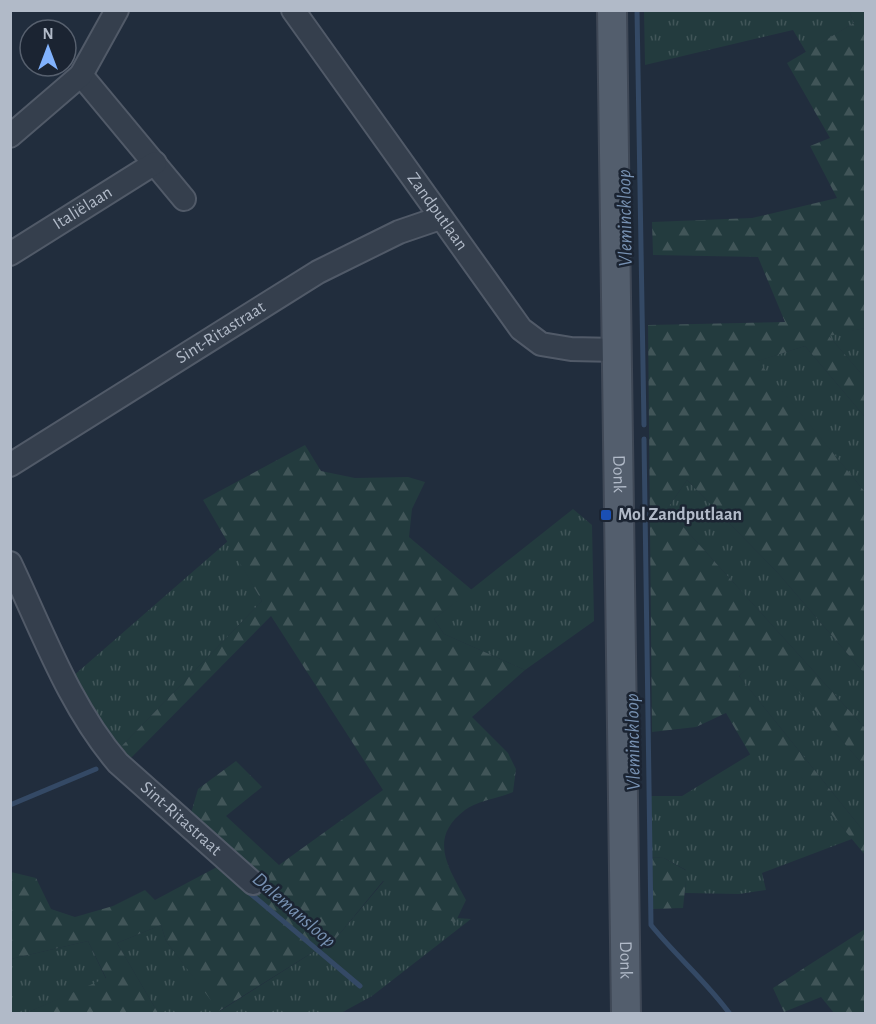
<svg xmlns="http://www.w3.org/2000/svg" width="876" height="1024" font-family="'Alegreya Sans',sans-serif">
  <defs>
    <pattern id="grass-tufts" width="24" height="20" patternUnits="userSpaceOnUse" patternTransform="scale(1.5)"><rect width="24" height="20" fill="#233b3e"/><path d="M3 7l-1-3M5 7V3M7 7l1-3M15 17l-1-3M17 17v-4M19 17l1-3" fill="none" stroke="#415558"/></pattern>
    <pattern id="forest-firs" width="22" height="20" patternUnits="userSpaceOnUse" patternTransform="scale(1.5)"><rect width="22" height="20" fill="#233b3e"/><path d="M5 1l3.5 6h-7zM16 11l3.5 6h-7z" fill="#415558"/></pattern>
  </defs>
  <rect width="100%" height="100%" fill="#212d3d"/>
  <!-- grass -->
  <path fill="url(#grass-tufts)" d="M 644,11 L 849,11 L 854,23 L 806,52 L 793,30 L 645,65 Z
    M 865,328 L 865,378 L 828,335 Z
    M 805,346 L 865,417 L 865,492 L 757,361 Z
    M 687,480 L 777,572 L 865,674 L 865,728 L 667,509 Z
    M 573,509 L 592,525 L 594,621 L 525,670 L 444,634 L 434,619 Z
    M 228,541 L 262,601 L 116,752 L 72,677 Z
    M 765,652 L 865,767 L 865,833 L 739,676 Z
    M 772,741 L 852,839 L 762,873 L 766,890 L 739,894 L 685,893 L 686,870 L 664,858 L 649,857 L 647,796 L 682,796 Z
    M 384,881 L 455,922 L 457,918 L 471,919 L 372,996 L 341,1013 L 158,1013 L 117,943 L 161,925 L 166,941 L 220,1011 L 337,937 Z
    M 88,941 L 106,979 L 26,1013 L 11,1014 L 11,959 Z"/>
  <!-- forest -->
  <path fill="url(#forest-firs)" d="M 849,11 L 865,11 L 865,328 L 829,336 L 865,378 L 865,417 L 805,346 L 758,361 L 865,492 L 865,674 L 777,572 L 687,480 L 667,509 L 865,728 L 865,767 L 765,653 L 739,676 L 865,833 L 865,855 L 772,742 L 751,756 L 726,713 L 696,727 L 652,732 L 648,325 L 785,322 L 758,257 L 653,255 L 652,222 L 752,218 L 837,198 L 810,146 L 830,138 L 787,63 L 854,23 Z
    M 305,445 L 321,471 L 355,478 L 408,477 L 425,482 L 412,509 L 409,537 L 472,590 L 434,619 L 444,634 L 525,670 L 472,717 L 508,753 L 516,769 L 513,792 C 499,798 476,801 465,810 C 427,839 449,868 466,900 L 455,923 L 383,881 L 337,937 L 219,1011 L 166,941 L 161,925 L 117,943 L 158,1013 L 26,1013 L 106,978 L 88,941 L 11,959 L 11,872 L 36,878 L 51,909 L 75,917 L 113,906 L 145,890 L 155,900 L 230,860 L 189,820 L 198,789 L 236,761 L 262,787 L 226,816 L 279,865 L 383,790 L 271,616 L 127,762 L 116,752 L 262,601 L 203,500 Z
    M 649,857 L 664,858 L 687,871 L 683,908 L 652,909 Z
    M 865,929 L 865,1013 L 834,1013 L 821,997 L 784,1012 L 773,988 Z"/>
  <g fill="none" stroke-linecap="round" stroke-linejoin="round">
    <!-- stream -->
    <path stroke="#344965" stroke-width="5" d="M 637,10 L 644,425
      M 644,439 L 651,925 C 676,956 706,981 730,1014
      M 10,805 L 96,769
      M 245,889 L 360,986"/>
    <!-- minor casing -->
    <g stroke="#515a68" stroke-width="26">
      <g id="minor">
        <path id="s1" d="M 293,10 L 521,329 L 541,344 L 571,349 L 617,350"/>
        <path d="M 81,75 L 184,199"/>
        <path d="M 10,136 L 81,75 L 117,10"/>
        <path id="s2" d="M 10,254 L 155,163"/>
        <path id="s3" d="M 10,465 L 318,272 L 399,232 L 440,218"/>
        <path id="s4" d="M 10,563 C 42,630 69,706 118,763 L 253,883"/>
      </g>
    </g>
    <!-- major casing -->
    <g stroke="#3f4856" stroke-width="32">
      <g id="major">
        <path id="s5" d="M 612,10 L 626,1014"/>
      </g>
    </g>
    <!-- minor -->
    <use href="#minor" stroke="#353f4d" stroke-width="22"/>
    <!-- major -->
    <use href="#major" stroke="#535e6d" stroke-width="28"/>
  </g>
  <!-- markers -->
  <rect fill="#1a4fb4" stroke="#1b2432" stroke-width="2" x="600" y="509" width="12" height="12" rx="3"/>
  <g text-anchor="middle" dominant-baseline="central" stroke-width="5" stroke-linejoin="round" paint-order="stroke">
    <!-- street labels -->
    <g font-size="18" fill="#b1bac8" stroke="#1b2432">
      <text stroke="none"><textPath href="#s2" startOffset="86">Italiëlaan</textPath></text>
      <text stroke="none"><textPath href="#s1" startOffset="248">Zandputlaan</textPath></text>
      <text stroke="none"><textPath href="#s3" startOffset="249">Sint-Ritastraat</textPath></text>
      <text stroke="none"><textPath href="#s5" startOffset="464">Donk</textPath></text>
      <text stroke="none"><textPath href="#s4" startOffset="312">Sint-Ritastraat</textPath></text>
      <text stroke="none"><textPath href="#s5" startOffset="950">Donk</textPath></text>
    </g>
    <!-- poi labels -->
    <g font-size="18" font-weight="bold" fill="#b1bac8" stroke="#1b2432" text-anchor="start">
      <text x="618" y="515">Mol Zandputlaan</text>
    </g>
    <!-- water labels -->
    <g font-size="20" font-style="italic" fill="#7791b2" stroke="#1b2432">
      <text transform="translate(625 218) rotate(-91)">Vleminckloop</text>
      <text transform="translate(633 742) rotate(-91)">Vleminckloop</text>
      <text transform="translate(294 910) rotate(41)">Dalemansloop</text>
    </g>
  </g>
  <!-- border -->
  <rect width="876" height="1024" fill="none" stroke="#b1bac8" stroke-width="24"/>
  <!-- north arrow -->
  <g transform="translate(48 48)"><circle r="28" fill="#1b2432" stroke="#57606e" stroke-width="1.5"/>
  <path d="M0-4.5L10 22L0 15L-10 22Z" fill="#81b2fd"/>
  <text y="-9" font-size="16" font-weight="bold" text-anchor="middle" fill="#b1bac8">N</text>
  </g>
</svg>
